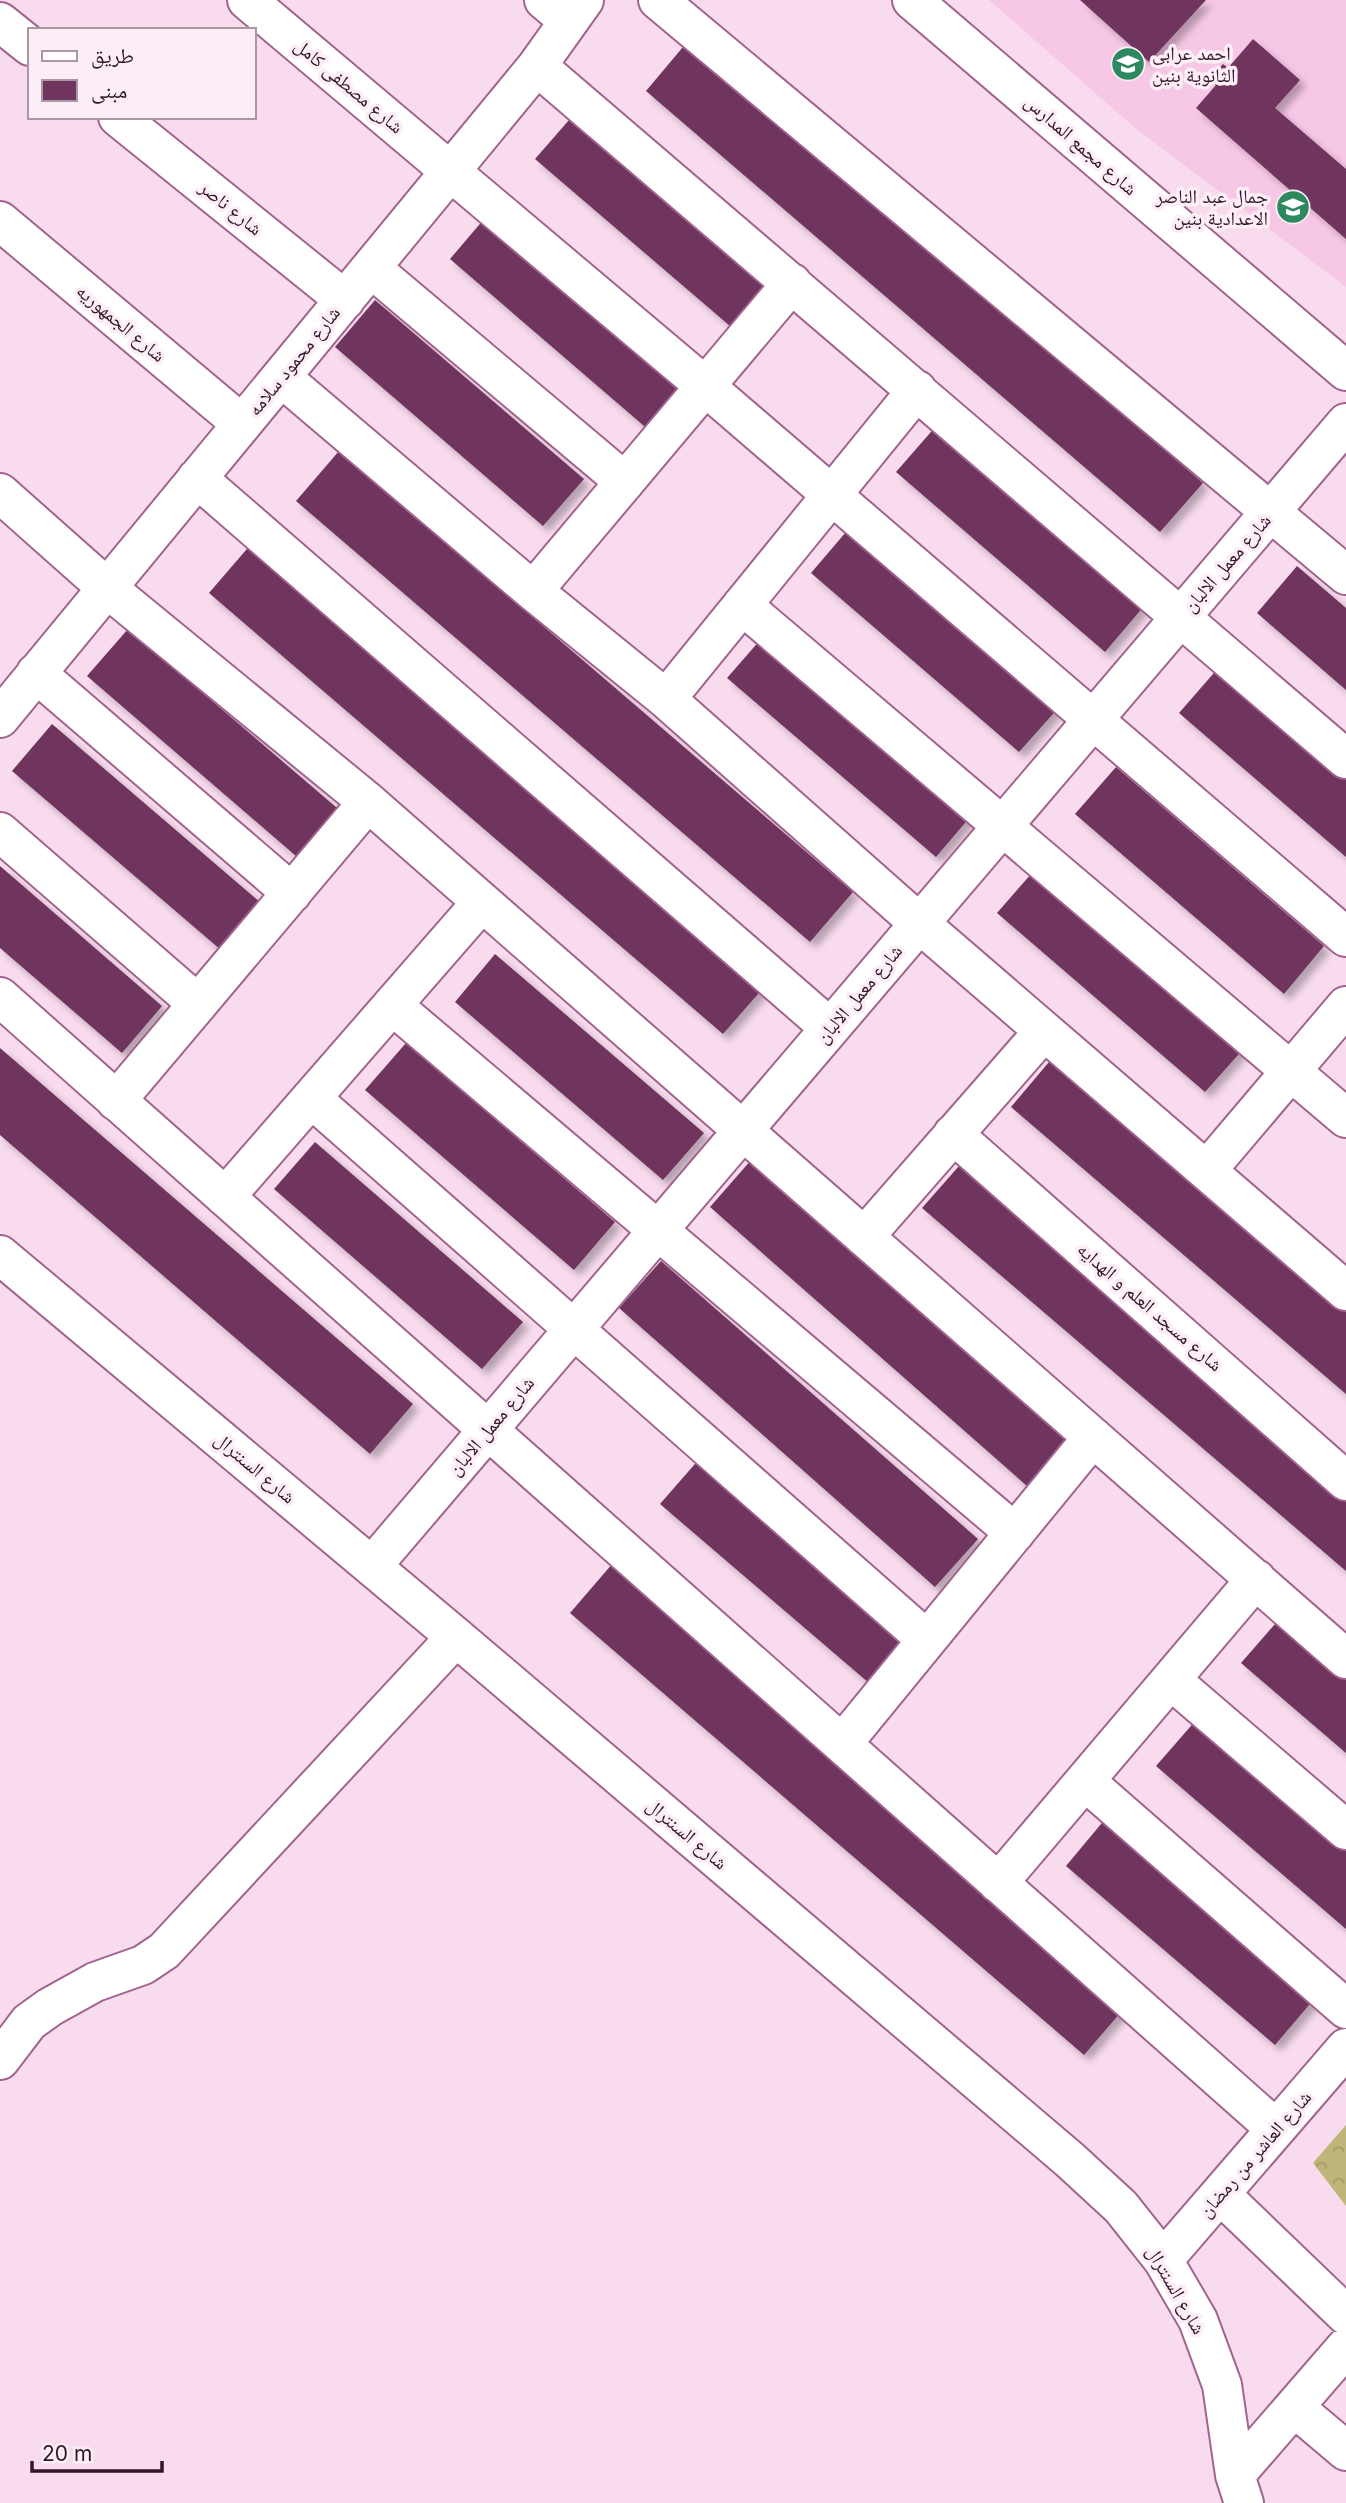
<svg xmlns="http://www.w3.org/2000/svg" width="1346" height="2503" font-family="Inter,'Noto Naskh Arabic',sans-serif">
  <defs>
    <pattern id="forest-crowns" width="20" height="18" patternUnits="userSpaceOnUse" patternTransform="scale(1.75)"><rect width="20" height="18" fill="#bfb578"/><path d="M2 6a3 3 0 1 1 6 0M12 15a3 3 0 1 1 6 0" fill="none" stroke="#a49b68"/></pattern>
    <filter id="shadow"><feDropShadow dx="6" dy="6" stdDeviation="3.5" flood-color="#0004"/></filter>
  </defs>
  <rect width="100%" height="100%" fill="#f8dbed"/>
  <!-- built -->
  <path fill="#f7c8e6" d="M 989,0 L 1346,0 L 1346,287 L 1135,128 Z"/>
  <!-- forest -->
  <path fill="url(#forest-crowns)" d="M 1346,2125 L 1346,2206 L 1313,2163 Z"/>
  <!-- building -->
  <path fill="#6f355e" filter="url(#shadow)" d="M 1080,0 L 1206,0 L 1149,62 Z
    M 1253,39 L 1300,80 L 1275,108 L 1346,169 L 1346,239 L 1196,108 L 1216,85 L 1209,79 L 1223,64 L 1228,68 Z
    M 688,41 L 1203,483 L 1160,532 L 646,91 Z
    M 576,112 L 784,291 L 744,338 L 535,159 Z
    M 490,212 L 699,392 L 658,438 L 450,259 Z
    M 375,300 L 584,479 L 543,526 L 335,347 Z
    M 937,425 L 1145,605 L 1105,652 L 896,472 Z
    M 339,451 L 853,892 L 810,942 L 296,501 Z
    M 852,525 L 1061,705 L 1019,752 L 811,573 Z
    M 252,543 L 766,985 L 723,1034 L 209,593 Z
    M 1297,566 L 1346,608 L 1346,690 L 1257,613 Z
    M 128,629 L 337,808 L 296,856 L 87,676 Z
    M 768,631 L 976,810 L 936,857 L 727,678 Z
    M 1220,666 L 1346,774 L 1346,857 L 1179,713 Z
    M 52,724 L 261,903 L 221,950 L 12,771 Z
    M 1116,767 L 1324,946 L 1284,994 L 1075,814 Z
    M 0,866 L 162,1006 L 122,1053 L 0,948 Z
    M 1038,866 L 1247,1045 L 1205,1092 L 997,913 Z
    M 495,954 L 704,1133 L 663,1180 L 455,1002 Z
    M 406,1043 L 615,1222 L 574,1270 L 365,1090 Z
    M 0,1048 L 413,1404 L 370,1454 L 0,1135 Z
    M 1054,1056 L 1346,1307 L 1346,1394 L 1011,1107 Z
    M 315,1142 L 523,1322 L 482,1369 L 274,1189 Z
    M 966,1158 L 1346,1484 L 1346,1571 L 922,1208 Z
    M 752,1159 L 1069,1438 L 1027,1486 L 710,1207 Z
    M 661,1261 L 978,1539 L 935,1587 L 619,1308 Z
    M 701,1457 L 909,1636 L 869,1683 L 660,1504 Z
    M 613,1563 L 1128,2004 L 1084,2055 L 570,1613 Z
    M 1282,1616 L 1346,1671 L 1346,1753 L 1241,1663 Z
    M 1197,1719 L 1346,1847 L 1346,1929 L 1156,1766 Z
    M 1106,1818 L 1315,1998 L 1275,2045 L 1066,1866 Z"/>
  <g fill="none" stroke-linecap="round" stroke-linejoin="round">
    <!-- minor casing -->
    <g stroke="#a2648e" stroke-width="42">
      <path id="minor" d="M 247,0 L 705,386 L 1346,937
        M 544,0 L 569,21
        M 658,0 L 1346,575
        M 912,0 L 1346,371
        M 0,22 L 30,46
        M 537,66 L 1346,759
        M 118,117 L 345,300
        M 0,221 L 242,424
        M 371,268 L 625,482
        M 281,377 L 533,591 L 666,699 L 919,923 L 1346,1291
        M 197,478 L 830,1028
        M 0,493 L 107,588 L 368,802 L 1346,1659
        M 533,591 L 792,283
        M 742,605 L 1346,1118
        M 36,673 L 292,893
        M 666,699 L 917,390
        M 0,718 L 537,66 L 584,0
        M 0,832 L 198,1004
        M 0,997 L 1276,2129
        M 392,1005 L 1015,1533
        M 311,1098 L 927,1640
        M 116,1101 L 368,802
        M 953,1134 L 1346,1481
        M 1207,1170 L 1346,1006
        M 225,1197 L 482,902
        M 864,1237 L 1044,1031
        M 0,1255 L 456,1637 L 1070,2160 L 1121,2207 L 1163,2260 L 1198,2320 L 1222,2385 L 1235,2475 L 1244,2503
        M 372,1566 L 1346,423
        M 1171,1680 L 1346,1830
        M 842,1744 L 1093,1437
        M 1085,1781 L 1346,2009
        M 998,1883 L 1256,1579
        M 0,2060 L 29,2022 L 50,2007 L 95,1982 L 143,1965 L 164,1951 L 456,1637
        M 1220,2194 L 1346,2315
        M 1163,2260 L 1346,2048
        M 1294,2407 L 1346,2451
        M 1235,2475 L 1346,2347"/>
    </g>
    <!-- minor -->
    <use href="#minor" stroke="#fff" stroke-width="38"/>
  </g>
  <!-- icons -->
  <defs>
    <g id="school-disc" transform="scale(1.75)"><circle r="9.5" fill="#2c885e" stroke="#fcedf6"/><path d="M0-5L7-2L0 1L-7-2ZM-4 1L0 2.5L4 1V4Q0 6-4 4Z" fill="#fff"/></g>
  </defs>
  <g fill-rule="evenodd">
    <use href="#school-disc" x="1128" y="64"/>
    <use href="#school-disc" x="1293" y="207"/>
  </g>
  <g text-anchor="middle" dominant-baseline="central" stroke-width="7" stroke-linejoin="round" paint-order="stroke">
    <!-- poi labels -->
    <g font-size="19" fill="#301628" stroke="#fcedf6" text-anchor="start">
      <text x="1152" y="53">احمد عرابى<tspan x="1152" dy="22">الثانوية بنين</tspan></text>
      <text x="1268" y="196" text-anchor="end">جمال عبد الناصر<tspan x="1268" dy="22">الاعدادية بنين</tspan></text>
    </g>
    <!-- street labels -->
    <g font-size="19" fill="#301628" stroke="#fcedf6">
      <text transform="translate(349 86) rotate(40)">شارع مصطفى كامل</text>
      <text transform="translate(1081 145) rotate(41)">شارع مجمع المدارس</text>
      <text transform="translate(231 208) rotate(39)">شارع ناصر</text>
      <text transform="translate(121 323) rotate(40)">شارع الجمهوريه</text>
      <text transform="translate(294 361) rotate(-51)">شارع محمود سلامه</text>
      <text transform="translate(1227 563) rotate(-49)">شارع معمل الالبان</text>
      <text transform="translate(859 994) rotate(-50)">شارع معمل الالبان</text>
      <text transform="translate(1150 1307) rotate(41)">شارع مسجد العلم و الهدايه</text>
      <text transform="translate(491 1426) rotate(-50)">شارع معمل الالبان</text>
      <text transform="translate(255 1468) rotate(40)">شارع السنترال</text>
      <text transform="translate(687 1834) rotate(40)">شارع السنترال</text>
      <text transform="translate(1255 2154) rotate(-49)">شارع العاشر من رمضان</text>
      <text transform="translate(1176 2290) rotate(60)">شارع السنترال</text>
    </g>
  </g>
  <!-- legend -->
  <rect x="28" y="28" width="228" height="91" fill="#fcedf6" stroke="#aa97a4" stroke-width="2"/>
  <rect x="42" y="51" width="35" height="10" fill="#ffffff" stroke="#aa97a4" stroke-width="2"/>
  <text x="91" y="63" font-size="21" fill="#301628">طريق</text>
  <rect x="42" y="80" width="35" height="21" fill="#6f355e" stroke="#aa97a4" stroke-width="2"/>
  <text x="91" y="98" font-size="21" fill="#301628">مبنى</text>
  <!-- scale -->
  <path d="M32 2461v10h130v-10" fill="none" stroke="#301628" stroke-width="3.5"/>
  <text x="42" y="2461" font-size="21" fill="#301628" stroke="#fcedf6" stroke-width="5" paint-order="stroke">20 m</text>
</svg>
